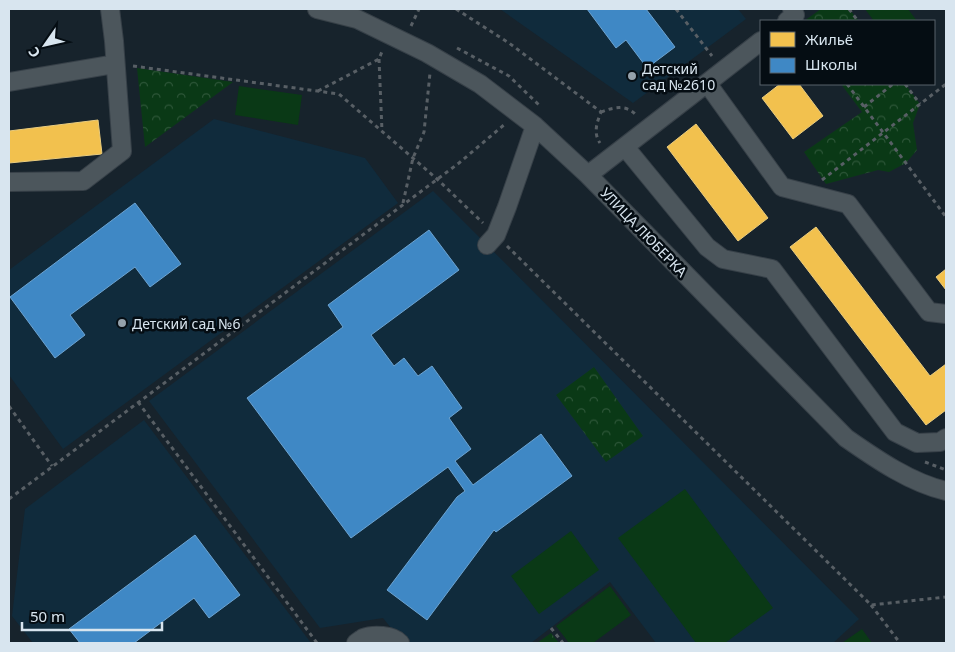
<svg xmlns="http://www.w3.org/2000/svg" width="955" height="652" font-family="'Noto Sans',sans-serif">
  <defs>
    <pattern id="forest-crowns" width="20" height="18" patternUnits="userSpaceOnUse" patternTransform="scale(1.25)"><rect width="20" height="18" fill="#0a3916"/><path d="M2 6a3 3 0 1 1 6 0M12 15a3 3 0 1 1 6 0" fill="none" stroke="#2d5638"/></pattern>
  </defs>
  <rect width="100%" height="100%" fill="#17232c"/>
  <!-- built -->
  <path fill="#102b3c" d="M 500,9 L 738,9 L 746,19 L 633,103 Z
    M 214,119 L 365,158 L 398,203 L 63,449 L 9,375 L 9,270 Z
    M 433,191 L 487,245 L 859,619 L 833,643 L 656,643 L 610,582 L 531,643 L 403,643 L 383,618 L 320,628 L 149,401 Z
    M 144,420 L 311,643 L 33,643 L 12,616 L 25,509 Z"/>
  <!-- green -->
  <path fill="#0a3916" d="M 865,9 L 908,9 L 917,21 L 874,21 Z
    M 239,86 L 302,95 L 298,125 L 235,115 Z
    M 685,489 L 773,608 L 725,643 L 696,643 L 618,538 Z
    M 571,531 L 599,570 L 539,614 L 511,576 Z
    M 610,586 L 631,615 L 593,643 L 569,643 L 556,626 Z
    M 862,629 L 872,643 L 842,643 Z"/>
  <!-- forest -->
  <path fill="url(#forest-crowns)" d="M 821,9 L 849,9 L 859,21 L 804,21 Z
    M 137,68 L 233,82 L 145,147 Z
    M 841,84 L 905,84 L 920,104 L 913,123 L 917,150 L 906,163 L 889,172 L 878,170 L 826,184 L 804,152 L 862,112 Z
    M 594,367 L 643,436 L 606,462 L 556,395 Z
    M 551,633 L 559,643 L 537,643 Z"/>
  <!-- homes -->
  <path fill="#f2c14e" stroke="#eacc7e" d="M 780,84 L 799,84 L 823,116 L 793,139 L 762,98 Z
    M 98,120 L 102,154 L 9,163 L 9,131 Z
    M 696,124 L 768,218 L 738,241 L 667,147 Z
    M 816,227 L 930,376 L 946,364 L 946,410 L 926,425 L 790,247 Z
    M 946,269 L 946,290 L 936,277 Z"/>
  <!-- schools -->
  <path fill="#3f88c5" stroke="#6da4d2" d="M 587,9 L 646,9 L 675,47 L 647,68 L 626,40 L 616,48 Z
    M 135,203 L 181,264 L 150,287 L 135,267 L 70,315 L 85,335 L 55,358 L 10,297 Z
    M 429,230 L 459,270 L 371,335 L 394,366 L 404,358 L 418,376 L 432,366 L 462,408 L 449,418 L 471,449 L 455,461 L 473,485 L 541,434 L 572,476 L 496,532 L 494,530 L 427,620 L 387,590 L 457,497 L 465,491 L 448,467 L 351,538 L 247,398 L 343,327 L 328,305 Z
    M 195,535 L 240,595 L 209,618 L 194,598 L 134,643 L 80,643 L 69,629 Z"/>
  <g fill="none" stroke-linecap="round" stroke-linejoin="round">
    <!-- minor casing -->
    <g stroke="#374048" stroke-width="20">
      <path id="minor" d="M 317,9 L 357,19 L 427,53 L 480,84 L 535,126 L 588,175 L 846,438 C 876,459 911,483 946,491
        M 787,21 L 795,15 L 792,9
        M 761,41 L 707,83 L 782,187 L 848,204 L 929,312 L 946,314
        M 9,82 L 115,64
        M 625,147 L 707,247 L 723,259 L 772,269 L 895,432 L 917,443 L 940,442 L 946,438
        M 588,175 L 707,83
        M 9,182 L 83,181 L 122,151 L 114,41 L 110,9
        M 487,245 L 496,235 L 507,207 L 535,126
        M 356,643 C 357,642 362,639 363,638 C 373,634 393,635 400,643"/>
    </g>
    <!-- path -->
    <path stroke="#585f65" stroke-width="3" stroke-dasharray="4 4" stroke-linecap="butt" d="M 456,9 L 509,43 L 601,112 C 597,122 593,133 600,143
      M 676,9 L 712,56
      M 849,9 L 858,21
      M 411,26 L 419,9
      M 457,48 L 509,76 L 539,105
      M 379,59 L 382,131
      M 133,66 L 339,94 L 437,179 L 483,223
      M 847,84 L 946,217
      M 905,84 L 920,104
      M 318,91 L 379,59 L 383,49
      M 864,107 L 893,84
      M 601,112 C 614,107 627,104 637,116
      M 822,180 L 946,84
      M 403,203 L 413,158 L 424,132 L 430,73
      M 507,246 L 871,605 L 946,597
      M 138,402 L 317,643
      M 9,406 L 52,466
      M 925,462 L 946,470
      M 9,499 L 459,163 L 505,124
      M 871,605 L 900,643
      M 551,628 L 563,643"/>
    <!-- minor -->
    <use href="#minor" stroke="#4c565c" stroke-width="18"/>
  </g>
  <!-- markers -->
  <g fill="#94a1ab" stroke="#050d13" stroke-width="2">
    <circle cx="632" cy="76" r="5"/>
    <circle cx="122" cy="323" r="5"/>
  </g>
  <g text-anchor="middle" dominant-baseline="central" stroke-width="5" stroke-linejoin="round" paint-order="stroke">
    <!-- poi labels -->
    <g font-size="14" fill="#d8e5ef" stroke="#050d13" text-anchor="start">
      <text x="642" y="68">Детский<tspan x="642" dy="16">сад №2610</tspan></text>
      <text x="132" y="323">Детский сад №6</text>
    </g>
    <!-- street labels -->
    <g font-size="14" fill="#d8e5ef" stroke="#050d13">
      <text transform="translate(644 232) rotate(46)">УЛИЦА ЛЮБЕРКА</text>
    </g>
  </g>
  <!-- border -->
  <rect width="955" height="652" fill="none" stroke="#d8e5ef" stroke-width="20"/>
  <!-- legend -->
  <rect x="760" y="20" width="175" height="65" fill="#050d13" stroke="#59636b"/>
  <rect x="770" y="32" width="25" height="15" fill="#f2c14e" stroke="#59636b"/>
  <text x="805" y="45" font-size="15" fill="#d8e5ef">Жильё</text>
  <rect x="770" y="58" width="25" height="15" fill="#3f88c5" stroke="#59636b"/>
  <text x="805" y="70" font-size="15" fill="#d8e5ef">Школы</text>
  <!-- north arrow -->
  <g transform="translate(45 45) rotate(236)" stroke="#050d13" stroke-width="4" paint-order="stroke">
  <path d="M0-4L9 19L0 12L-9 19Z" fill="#d8e5ef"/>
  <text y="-8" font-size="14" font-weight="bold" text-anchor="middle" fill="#d8e5ef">С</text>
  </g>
  <!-- scale -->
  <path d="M22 622v8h140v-8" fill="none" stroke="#d8e5ef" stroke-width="2.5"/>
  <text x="30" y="622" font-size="15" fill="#d8e5ef" stroke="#050d13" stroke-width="4" paint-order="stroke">50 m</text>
</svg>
